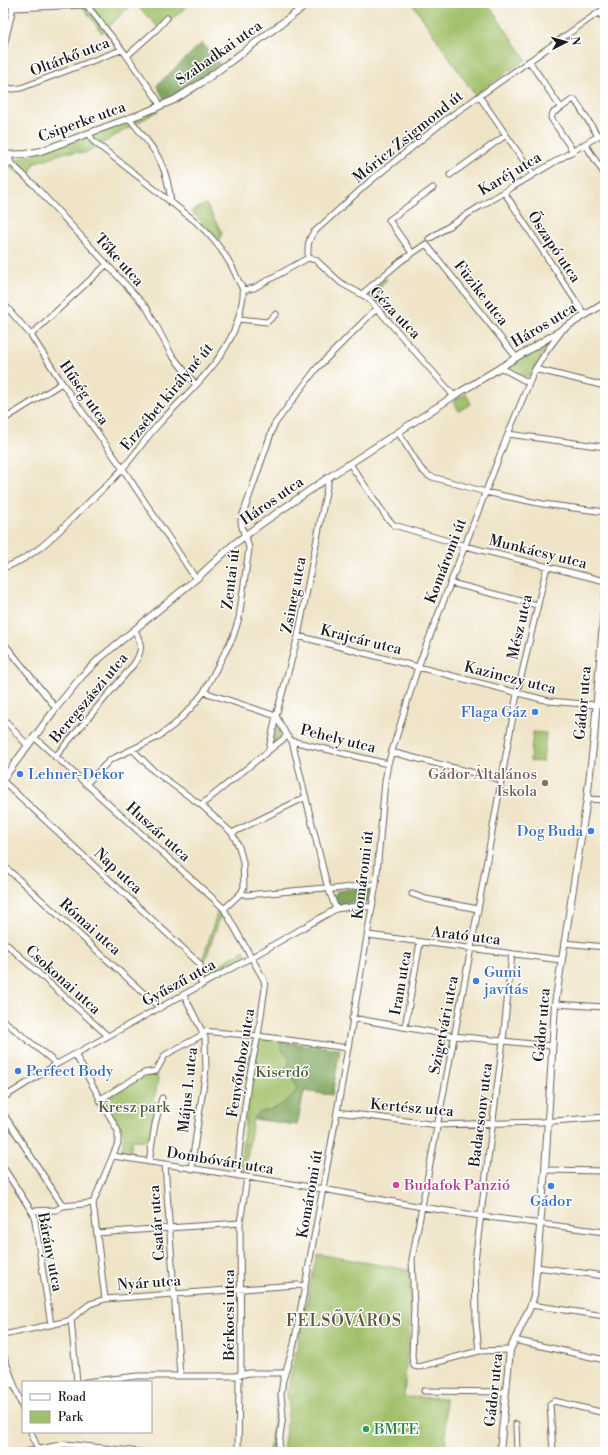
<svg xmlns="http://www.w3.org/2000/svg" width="608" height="1455" font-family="'Libre Bodoni',serif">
  <rect width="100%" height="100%" fill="#fff"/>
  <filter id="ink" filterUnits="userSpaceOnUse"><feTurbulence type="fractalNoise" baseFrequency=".025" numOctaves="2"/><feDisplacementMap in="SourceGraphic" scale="8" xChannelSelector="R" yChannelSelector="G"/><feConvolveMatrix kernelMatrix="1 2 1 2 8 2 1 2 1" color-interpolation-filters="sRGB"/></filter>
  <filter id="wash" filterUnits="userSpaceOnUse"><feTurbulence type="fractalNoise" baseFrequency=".012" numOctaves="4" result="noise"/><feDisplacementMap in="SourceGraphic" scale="16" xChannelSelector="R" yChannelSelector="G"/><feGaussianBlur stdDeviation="0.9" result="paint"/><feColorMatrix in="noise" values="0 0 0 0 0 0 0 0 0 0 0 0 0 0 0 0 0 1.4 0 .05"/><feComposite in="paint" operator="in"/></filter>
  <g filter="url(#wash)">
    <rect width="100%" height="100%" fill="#efe4c7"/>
    <!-- green -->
    <path fill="#a0c069" stroke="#5e6e42" d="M 80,3 L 133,3 L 102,33 Z
      M 134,3 L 191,3 L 160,29 Z
      M 412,3 L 487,3 L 526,59 L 475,95 Z
      M 157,108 L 158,111 L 85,153 L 66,152 L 34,163 L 29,176 L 17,172 L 9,167 L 14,160 L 41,151 Z
      M 206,204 L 222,233 L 219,240 L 191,211 Z
      M 384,279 L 387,279 C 378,289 379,291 378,304 L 368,294 Z
      M 548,341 L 549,343 L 530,375 L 524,377 L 506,366 Z
      M 466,394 L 471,404 L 459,411 L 453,401 Z
      M 276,726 L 283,735 L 273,743 Z
      M 533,732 L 546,733 L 543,762 L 530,761 Z
      M 218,910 L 222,912 L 205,961 L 203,959 Z
      M 244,950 L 247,956 L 208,978 L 205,977 L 205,970 L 208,963 L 214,968 Z
      M 260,1039 L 340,1049 L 332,1095 L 304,1091 L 297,1125 L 253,1119 L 245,1171 L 242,1171 L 241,1157 L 250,1084 Z
      M 152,1074 L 156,1075 L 158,1079 L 154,1101 L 156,1102 L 151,1141 L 132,1140 L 130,1155 L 121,1154 L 124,1133 L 104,1102 C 117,1090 135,1078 152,1074 Z
      M 317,1254 L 409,1270 L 411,1300 L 404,1397 L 445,1398 L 446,1452 L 283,1452 L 289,1406 L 287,1393 Z
      M 278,1389 L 280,1405 L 275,1452 L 269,1452 Z"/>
    <!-- forest -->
    <path fill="#80a65d" stroke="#4e613c" d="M 202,43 L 220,64 C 203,77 185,92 164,99 L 157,85 Z
      M 370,887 L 372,891 L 371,897 L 368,902 L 351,902 L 341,905 L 336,903 L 334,896 L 337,891 Z
      M 284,1042 L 340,1049 L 332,1095 L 304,1091 L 297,1125 L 253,1118 C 254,1117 256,1115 257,1114 C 261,1111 268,1111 272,1109 C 279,1107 297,1095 297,1087 C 297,1080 288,1076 286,1069 L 289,1063 L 288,1056 L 283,1051 L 280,1045 Z"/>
  </g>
  <g filter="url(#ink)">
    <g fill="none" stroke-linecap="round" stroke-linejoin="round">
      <!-- minor casing -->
      <g stroke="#666258" stroke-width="7">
        <path id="minor" d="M 85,3 L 127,56 L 157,99 L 160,106
          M 13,8 L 86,5
          M 599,12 L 605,21
          M 3,50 L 12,12 L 12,3
          M 127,56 L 157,29 L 167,18
          M 529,61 L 561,108 L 553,113 L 551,118 L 573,151
          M 3,87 L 13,89 L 21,88 L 121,50
          M 479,96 L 533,174
          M 561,108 L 572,100 L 575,100 L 598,136
          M 129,118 C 154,149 167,162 171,203
          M 585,144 L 605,175
          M 10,162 L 34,185 L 147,308 L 171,354 L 196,385
          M 3,169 L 10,162 L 10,155
          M 450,175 L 506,135
          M 504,192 L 585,315
          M 429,239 L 479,207 L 605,132
          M 412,253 L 389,220 L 433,188
          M 308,258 C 308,248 307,242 313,233 L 368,183 L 448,118 L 605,8
          M 308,258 L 316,260 L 341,283 L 368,298 L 454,396
          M 243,290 L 254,288 L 308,258
          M 362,294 L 401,261 L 426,244 L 516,357
          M 3,303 L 31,335 L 62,383 L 123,469 L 196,579
          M 239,319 L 267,322 L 276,314
          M 31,335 L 107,264
          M 500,367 L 529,383
          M 535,369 L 605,386
          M 3,420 L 62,383
          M 398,432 L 421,469 L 429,476 L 485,492 L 543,504 L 605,512
          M 508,434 L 605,447
          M 350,464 L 387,518 L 394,525 L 465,546 L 605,581
          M 3,568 C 38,557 63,526 89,502 C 100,491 113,481 123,468 C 135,455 145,439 157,426 C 187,392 230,359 240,312 C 241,305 244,297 243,291 C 242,287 240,283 238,280 C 229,257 214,238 195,221 L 93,141 L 89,133
          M 451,583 L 537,605
          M 298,636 L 549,701 L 596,705
          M 3,642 L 56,708
          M 204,692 L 276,716 L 287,736 L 292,741 L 388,764
          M 597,703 L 605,704
          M 3,718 L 28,746
          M 34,737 L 217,902 L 224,909 L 264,980 L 265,988 L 258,1036 L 248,1083 L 239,1152 L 238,1176
          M 292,741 L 327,885 L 336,909
          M 269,749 L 276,716 L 298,636 L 329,477
          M 133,750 L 154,771 L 201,805 L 232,833 L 239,847 L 243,862 L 244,887 L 241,893
          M 391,752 L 502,780
          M 55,757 L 134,664 C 143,650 142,645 135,630
          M 3,781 L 200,964 L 200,979 L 202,985
          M 86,784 L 110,760 L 158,737 L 174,725 L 191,708 L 204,692 L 233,637 L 239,618 L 249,549 C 248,539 241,531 241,520 L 274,425 L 316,369 L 377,308
          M 587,799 L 605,800
          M 201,805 L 287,736
          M 232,833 L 306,797
          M 3,865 L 160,1008
          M 412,894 L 426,899 L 478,909
          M 224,909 L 241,893 L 246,895 L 325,888 L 334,889 L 376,884
          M 368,935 L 561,960
          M 3,941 L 108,1036
          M 564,943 L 605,947
          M 184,995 L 205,1037 L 206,1069 L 191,1169
          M 555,1004 L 605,1007
          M 352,1018 L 454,1036 L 552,1046
          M 3,1020 L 57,1064
          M 405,1027 L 420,943
          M 203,1031 L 258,1036 L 348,1048
          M 75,1054 L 118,1131 L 118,1143 L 93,1203 L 105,1299
          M 3,1098 L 57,1064 L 252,957 L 336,909 L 357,906 L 372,907
          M 99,1100 L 144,1073 L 156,1071 L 165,1055 L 204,1034
          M 337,1112 L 437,1125 L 541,1122 L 605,1117
          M 3,1113 L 63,1206
          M 113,1156 L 323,1189 L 422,1207 L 480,1216 L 605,1232
          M 149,1162 L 155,1124 L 162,1098
          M 165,1164 L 180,1376
          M 3,1167 L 34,1215 L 51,1325
          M 545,1170 L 605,1171
          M 32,1211 L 56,1210 L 63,1206 L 93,1203
          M 97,1233 L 240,1223
          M 536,1267 L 605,1276
          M 531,1305 L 605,1316
          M 71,1319 L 77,1382
          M 3,1335 L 68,1321 L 90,1304 L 105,1299 L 297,1285 L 305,1286
          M 514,1340 L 605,1360
          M 510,1350 L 479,1351 L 419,1367 L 414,1366 L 412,1357 L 414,1307 L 412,1259 L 471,948 L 517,694 L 547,566
          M 479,1351 L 476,1322 L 475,1261 L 503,1041 L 512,954
          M 3,1354 L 23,1409
          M 85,1382 L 138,1376 L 235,1376 L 249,1373 L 285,1373
          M 3,1387 L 14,1384
          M 424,1391 L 506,1392
          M 516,1424 L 517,1452
          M 31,1432 L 39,1452
          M 25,1452 L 65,1444 L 141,1452
          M 238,1452 L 239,1380 L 241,1371 L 240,1223 L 247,1178
          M 278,1452 L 283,1415 L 281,1394 L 283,1380 L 294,1344 L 305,1286 L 337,1112 L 376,884 L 385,781 L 388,764 L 418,667 L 508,434 L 535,369 L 548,349 L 561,332
          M 553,1452 L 550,1404 L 554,1401 L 605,1413"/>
      </g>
      <!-- tertiary casing -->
      <g stroke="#666258" stroke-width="8">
        <path id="tertiary" d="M 3,155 L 26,154 L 41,151 L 146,112 L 174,100 L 204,81 L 309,3
          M 3,779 L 56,708 L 82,676 L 100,658 L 196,579 L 234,544 L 258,526 L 329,477 L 454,396 L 605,303
          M 500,1452 L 510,1350 L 531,1305 L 534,1295 L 545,1170 L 555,1004 L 587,799 L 594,738 L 605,596"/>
      </g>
      <!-- minor -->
      <use href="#minor" stroke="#fff" stroke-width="5"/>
      <!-- tertiary -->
      <use href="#tertiary" stroke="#fff" stroke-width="6"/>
    </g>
  </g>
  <!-- markers -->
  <g fill="#3f7fe0" stroke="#fff" stroke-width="1.5">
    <circle cx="535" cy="712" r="4"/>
    <circle cx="20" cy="774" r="4"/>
    <circle cx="591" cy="831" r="4"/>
    <circle cx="476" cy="981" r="4"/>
    <circle cx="18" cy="1071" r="4"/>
    <circle cx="551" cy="1186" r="4"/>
  </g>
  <circle fill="#8d6e63" stroke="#fff" stroke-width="1.5" cx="545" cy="783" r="4"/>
  <circle fill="#d1479c" stroke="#fff" stroke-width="1.5" cx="396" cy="1185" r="4"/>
  <circle fill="#2e9e5b" stroke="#fff" stroke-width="1.5" cx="366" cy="1429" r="4"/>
  <g text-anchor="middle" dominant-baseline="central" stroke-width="3" stroke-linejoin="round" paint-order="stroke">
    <!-- street labels -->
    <g font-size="15" fill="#1c1c1c" stroke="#fff">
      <text transform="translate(219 53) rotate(-35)">Szabadkai utca</text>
      <text transform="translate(70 57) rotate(-21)">Oltárkő utca</text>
      <text transform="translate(82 122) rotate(-20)">Csiperke utca</text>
      <text transform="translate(408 137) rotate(-39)">Móricz Zsigmond út</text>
      <text transform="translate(510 174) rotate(-31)">Karéj utca</text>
      <text transform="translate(554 247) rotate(56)">Őszapó utca</text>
      <text transform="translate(119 260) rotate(48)">Tőke utca</text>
      <text transform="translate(481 293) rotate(52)">Füzike utca</text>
      <text transform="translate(395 313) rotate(46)">Géza utca</text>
      <text transform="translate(544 325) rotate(-31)">Háros utca</text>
      <text transform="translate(84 393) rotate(55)">Hűség utca</text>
      <text transform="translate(167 397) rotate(-50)">Erzsébet királyné út</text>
      <text transform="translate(272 501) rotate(-35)">Háros utca</text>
      <text transform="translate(538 552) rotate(14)">Munkácsy utca</text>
      <text transform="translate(446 561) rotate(-69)">Komáromi út</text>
      <text transform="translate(231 579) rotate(-83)">Zentai út</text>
      <text transform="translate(294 595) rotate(-79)">Zsineg utca</text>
      <text transform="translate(520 627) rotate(-77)">Mész utca</text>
      <text transform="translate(361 640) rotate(14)">Krajcár utca</text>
      <text transform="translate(510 678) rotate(14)">Kazinczy utca</text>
      <text transform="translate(89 698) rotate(-50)">Beregszászi utca</text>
      <text transform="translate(583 703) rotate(-85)">Gádor utca</text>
      <text transform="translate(338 739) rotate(14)">Pehely utca</text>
      <text transform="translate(158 832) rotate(42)">Huszár utca</text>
      <text transform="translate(118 871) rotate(43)">Nap utca</text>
      <text transform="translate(363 875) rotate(-83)">Komáromi út</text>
      <text transform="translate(90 927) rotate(42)">Római utca</text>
      <text transform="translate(466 936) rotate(7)">Arató utca</text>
      <text transform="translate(63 980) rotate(42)">Csokonai utca</text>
      <text transform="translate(179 983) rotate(-29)">Gyűszű utca</text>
      <text transform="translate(401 983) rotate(-80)">Iram utca</text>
      <text transform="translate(444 1025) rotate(-79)">Szigetvári utca</text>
      <text transform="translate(542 1025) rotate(-85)">Gádor utca</text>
      <text transform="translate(241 1063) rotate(-81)">Fenyőtoboz utca</text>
      <text transform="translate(188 1090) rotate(-84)">Május 1. utca</text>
      <text transform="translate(412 1108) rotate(5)">Kertész utca</text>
      <text transform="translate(481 1115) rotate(-83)">Badacsony utca</text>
      <text transform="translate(220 1161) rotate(9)">Dombóvári utca</text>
      <text transform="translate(310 1194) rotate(-80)">Komáromi út</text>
      <text transform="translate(157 1223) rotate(-94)">Csatár utca</text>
      <text transform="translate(50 1252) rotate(79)">Bárány utca</text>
      <text transform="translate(149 1283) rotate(-4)">Nyár utca</text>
      <text transform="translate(229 1315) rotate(-90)">Bérkocsi utca</text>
      <text transform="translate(494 1390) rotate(-84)">Gádor utca</text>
    </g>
    <!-- shop labels -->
    <g font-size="15" fill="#366cbe" stroke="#fff" text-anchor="start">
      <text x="527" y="712" text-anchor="end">Flaga Gáz</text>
      <text x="28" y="774">Lehner-Dekor</text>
      <text x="583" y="831" text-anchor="end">Dog Buda</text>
      <text x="484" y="972">Gumi<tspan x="484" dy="17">javítás</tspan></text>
      <text x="26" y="1071">Perfect Body</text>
      <text x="551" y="1201" text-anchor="middle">Gádor</text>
    </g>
    <!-- education labels -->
    <g font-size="15" fill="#785e54" stroke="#fff" text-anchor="end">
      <text x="537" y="774">Gádor Általános<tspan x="537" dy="17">Iskola</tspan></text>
    </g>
    <!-- park labels -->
    <g font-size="15" fill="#515e3b" stroke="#fff">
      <text x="282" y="1072">Kiserdő</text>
      <text x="134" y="1107">Kresz park</text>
    </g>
    <!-- hotel labels -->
    <g font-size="15" fill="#b23c85" stroke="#fff" text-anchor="start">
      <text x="404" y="1185">Budafok Panzió</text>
    </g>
    <!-- leisure labels -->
    <g font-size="15" fill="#27864d" stroke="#fff" text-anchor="start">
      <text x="374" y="1429">BMTE</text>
    </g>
    <!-- neighbourhood labels -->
    <g font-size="16" letter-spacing="1" fill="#5f503f" stroke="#fff">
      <text x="344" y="1321">FELSŐVÁROS</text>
    </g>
  </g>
  <!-- margin -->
  <rect width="608" height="1455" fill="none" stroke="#fff" stroke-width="16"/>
  <!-- legend -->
  <rect x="22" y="1381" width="130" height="52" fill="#ffffff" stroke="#a4a4a4"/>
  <rect x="30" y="1394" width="20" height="6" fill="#ffffff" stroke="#a4a4a4"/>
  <text x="58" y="1401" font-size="12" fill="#1c1c1c">Road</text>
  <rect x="30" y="1411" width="20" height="12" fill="#a0c069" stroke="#a4a4a4"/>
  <text x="58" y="1421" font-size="12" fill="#1c1c1c">Park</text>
  <!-- north arrow -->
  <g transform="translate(566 42) rotate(84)" stroke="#ffffff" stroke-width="3" paint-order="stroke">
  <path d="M0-3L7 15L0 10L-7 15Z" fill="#1c1c1c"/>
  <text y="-6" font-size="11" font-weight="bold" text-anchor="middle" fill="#1c1c1c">N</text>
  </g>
</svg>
